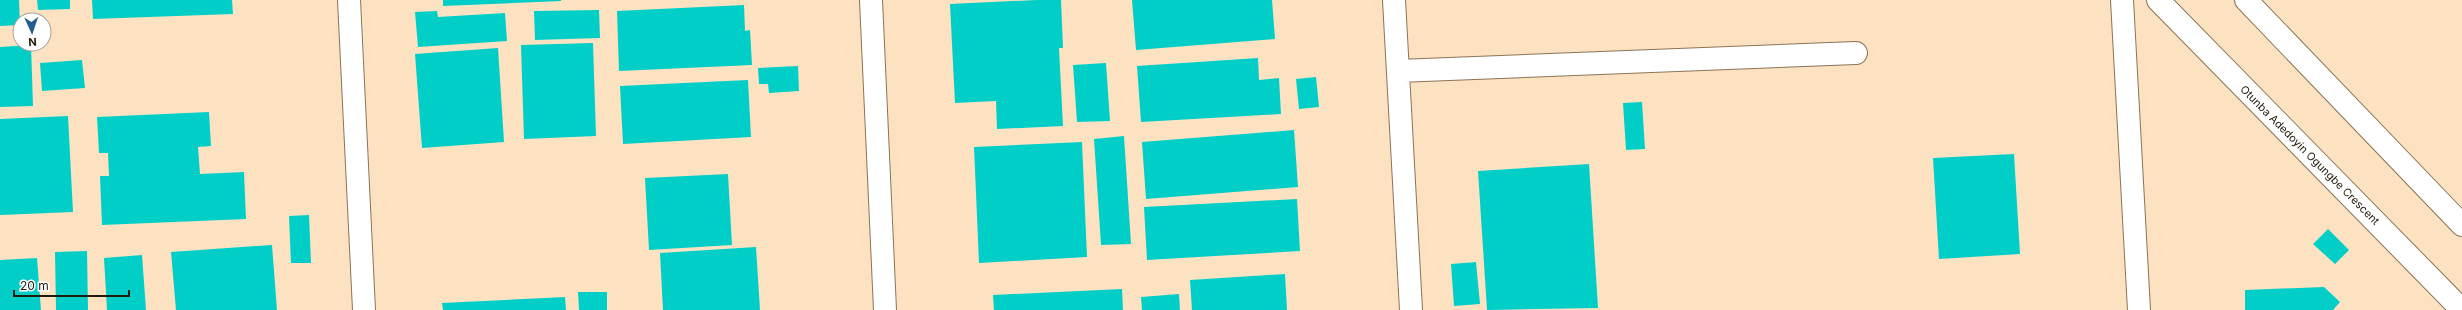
<svg xmlns="http://www.w3.org/2000/svg" width="2462" height="310" font-family="Inter,sans-serif">
  <rect width="100%" height="100%" fill="#fde2c2"/>
  <!-- building -->
  <path fill="#02cec8" d="M 0,0 L 19,0 L 20,25 L 0,26 Z
    M 37,0 L 70,0 L 70,9 L 38,10 Z
    M 92,0 L 232,0 L 233,14 L 93,19 Z
    M 443,0 L 561,0 L 561,1 L 443,6 Z
    M 1037,0 L 1061,0 L 1063,48 L 1059,48 L 1063,126 L 997,129 L 996,101 L 955,103 L 950,4 Z
    M 1132,0 L 1272,0 L 1275,39 L 1136,50 Z
    M 744,5 L 745,31 L 750,30 L 752,65 L 619,71 L 617,11 Z
    M 599,10 L 600,38 L 535,40 L 534,11 Z
    M 437,11 L 438,17 L 505,13 L 507,41 L 418,47 L 415,12 Z
    M 593,43 L 596,136 L 524,139 L 521,45 Z
    M 31,45 L 33,106 L 0,107 L 0,47 Z
    M 498,48 L 504,142 L 422,148 L 415,54 Z
    M 1258,58 L 1259,80 L 1279,78 L 1281,114 L 1141,122 L 1137,66 Z
    M 82,60 L 85,88 L 42,91 L 40,63 Z
    M 1106,63 L 1110,121 L 1077,122 L 1073,65 Z
    M 798,66 L 799,91 L 769,93 L 768,84 L 759,84 L 758,68 Z
    M 1316,77 L 1319,107 L 1299,109 L 1296,79 Z
    M 748,80 L 751,137 L 623,144 L 620,86 Z
    M 1642,102 L 1645,149 L 1626,150 L 1623,103 Z
    M 209,112 L 211,146 L 198,147 L 200,174 L 244,172 L 246,219 L 102,225 L 100,176 L 109,176 L 108,153 L 99,153 L 97,117 Z
    M 68,116 L 73,212 L 0,215 L 0,119 Z
    M 1294,130 L 1298,187 L 1146,199 L 1142,142 Z
    M 1124,136 L 1131,244 L 1101,245 L 1094,139 Z
    M 1082,142 L 1087,257 L 979,263 L 974,147 Z
    M 2014,154 L 2020,254 L 1939,259 L 1933,158 Z
    M 1589,164 L 1598,308 L 1487,310 L 1478,171 Z
    M 728,174 L 732,245 L 649,250 L 645,178 Z
    M 1297,199 L 1300,251 L 1147,260 L 1144,207 Z
    M 309,215 L 311,263 L 291,263 L 289,216 Z
    M 2328,229 L 2349,250 L 2335,264 L 2313,244 Z
    M 272,245 L 277,310 L 176,310 L 171,252 Z
    M 756,247 L 760,310 L 663,310 L 660,253 Z
    M 87,251 L 88,310 L 56,310 L 55,252 Z
    M 142,255 L 146,310 L 107,310 L 104,258 Z
    M 37,258 L 41,310 L 0,310 L 0,260 Z
    M 1476,262 L 1480,304 L 1454,306 L 1451,264 Z
    M 1285,274 L 1287,310 L 1192,310 L 1190,280 Z
    M 2324,287 L 2340,302 L 2333,310 L 2245,310 L 2245,290 Z
    M 1122,289 L 1123,310 L 994,310 L 993,295 Z
    M 578,292 L 607,292 L 607,310 L 579,310 Z
    M 1179,294 L 1180,310 L 1142,310 L 1141,297 Z
    M 565,297 L 566,310 L 443,310 L 442,303 Z"/>
  <g fill="none" stroke-linecap="round" stroke-linejoin="round">
    <!-- street casing -->
    <g stroke="#8b7356" stroke-width="24">
      <path id="street" d="M 349,0 L 364,310
        M 871,0 L 885,310
        M 1394,0 L 1411,310
        M 2122,0 L 2139,310
        M 1398,71 L 1856,53"/>
    </g>
    <!-- secondary casing -->
    <g stroke="#8b7356" stroke-width="24">
      <path id="secondary" d="M 2158,0 L 2462,310
        M 2246,0 L 2462,225"/>
    </g>
    <!-- street -->
    <use href="#street" stroke="#fff" stroke-width="22"/>
    <!-- secondary -->
    <use href="#secondary" stroke="#fff" stroke-width="22"/>
  </g>
  <g text-anchor="middle" dominant-baseline="central" stroke-width="3" stroke-linejoin="round" paint-order="stroke">
    <!-- street labels -->
    <g font-size="11" fill="#231a0e" stroke="#fff">
      <text transform="translate(2310 155) rotate(45)">Otunba Adedoyin Ogungbe Crescent</text>
    </g>
  </g>
  <!-- north arrow -->
  <g transform="translate(32 32) rotate(177)"><circle r="19" fill="#ffffff" stroke="#a7a39f"/>
  <path d="M0-3L7 15L0 10L-7 15Z" fill="#235b93"/>
  <text y="-6" font-size="11" font-weight="bold" text-anchor="middle" fill="#231a0e">N</text>
  </g>
  <!-- scale -->
  <path d="M14 290v6h115v-6" fill="none" stroke="#231a0e" stroke-width="2"/>
  <text x="20" y="290" font-size="12" fill="#231a0e" stroke="#ffffff" stroke-width="3" paint-order="stroke">20 m</text>
</svg>
